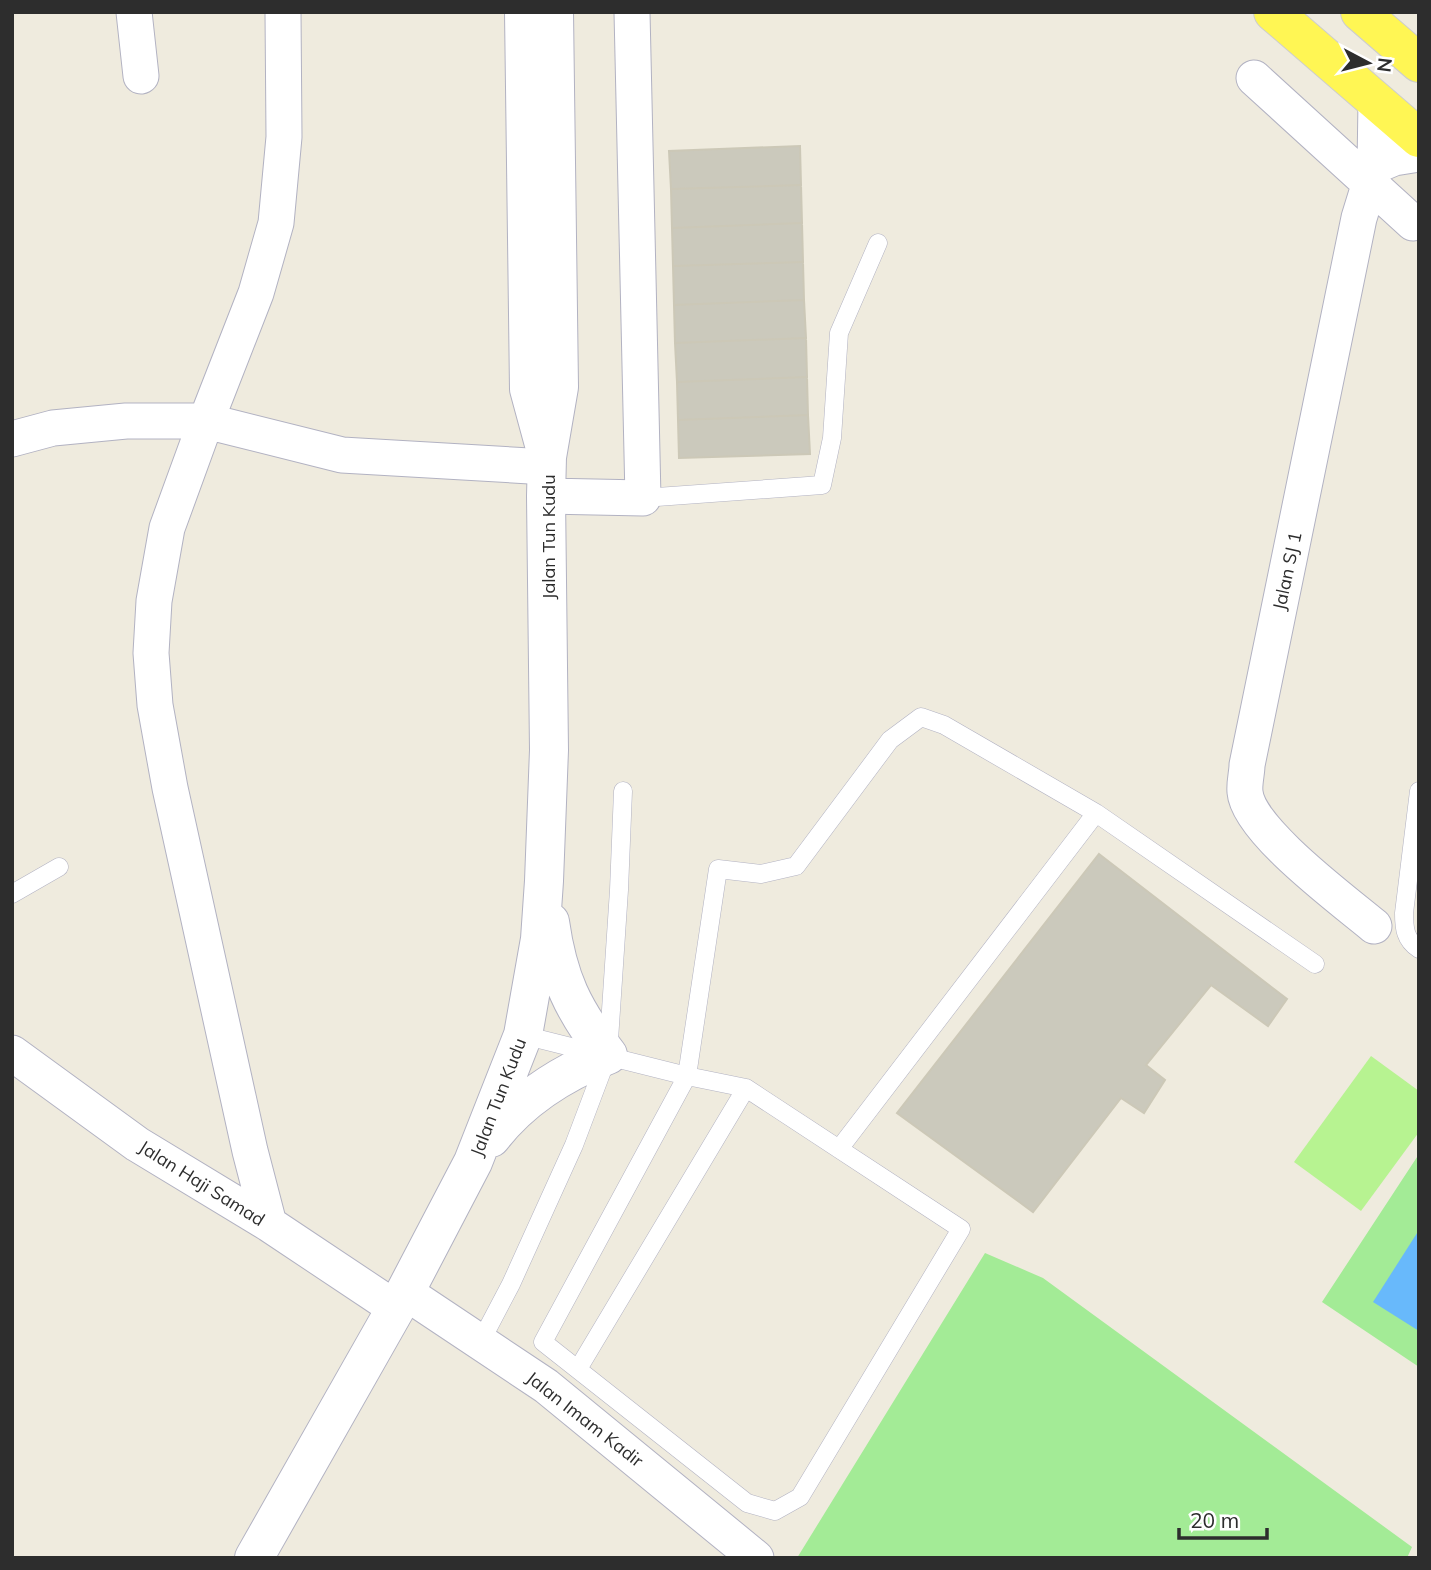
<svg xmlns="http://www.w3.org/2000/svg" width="1431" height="1570" font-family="Mulish,sans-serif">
  <rect width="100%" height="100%" fill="#efebde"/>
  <!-- green -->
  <path fill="#a3eb96" d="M 1419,1154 L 1419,1367 L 1322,1302 Z
    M 985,1253 L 1043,1278 L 1412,1547 L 1407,1558 L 797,1558 Z"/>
  <!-- pitch -->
  <path fill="#b7f391" d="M 1371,1056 L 1419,1091 L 1419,1132 L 1361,1211 L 1294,1162 Z"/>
  <!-- water -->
  <path fill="#68b9fb" d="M 1419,1230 L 1419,1331 L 1373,1302 Z"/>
  <!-- building -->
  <path fill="#cbc9bc" stroke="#ccc8b7" stroke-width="2" d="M 800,146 L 801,185 L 671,189 L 669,151 Z
    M 801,185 L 802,223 L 672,228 L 671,189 Z
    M 802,223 L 803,262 L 673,266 L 672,228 Z
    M 803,262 L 804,300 L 674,305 L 673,266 Z
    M 804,300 L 806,338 L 675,343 L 674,305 Z
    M 806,338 L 807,377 L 677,382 L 675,343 Z
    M 807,377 L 808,415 L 678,420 L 677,382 Z
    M 808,415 L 810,454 L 679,458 L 678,420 Z
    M 1099,854 L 1287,999 L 1268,1026 L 1211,985 L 1146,1065 L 1165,1080 L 1144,1113 L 1121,1098 L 1033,1212 L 897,1113 Z"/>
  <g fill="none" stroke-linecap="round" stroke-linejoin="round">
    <!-- service casing -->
    <g stroke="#b2b2c2" stroke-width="19">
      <path id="service" d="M 643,498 L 822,485 L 832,438 L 839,333 L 878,243
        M 1419,791 L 1404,913 C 1404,928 1405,940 1419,949
        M 12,894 L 59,867
        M 523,1035 L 687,1076 L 746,1088 L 961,1229 L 800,1497 L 775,1511 L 747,1503 L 543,1342 L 687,1076 L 718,869 L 761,874 L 796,866 L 890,740 L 921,717 L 944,725 L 1096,813 L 1315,964
        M 839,1149 L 1096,813
        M 481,1341 L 511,1284 L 574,1145 L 608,1055 L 619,890 L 623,791
        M 578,1369 L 746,1088"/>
    </g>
    <!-- minor casing -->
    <g stroke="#b2b2c2" stroke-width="37">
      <path id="minor" d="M 134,12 L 141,76
        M 1254,78 L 1413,223
        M 1375,166 L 1394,158 L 1419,154
        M 12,439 L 53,428 L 126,421 L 206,421 L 342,455 L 547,467
        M 546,496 L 643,498 L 632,12
        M 1374,926 C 1343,900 1248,830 1245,792 C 1244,783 1247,773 1247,765 L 1359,218 L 1375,166 L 1376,101
        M 12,1053 L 137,1144 L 269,1224 L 395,1308
        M 269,1224 L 250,1151 L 170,788 L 155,705 L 151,653 L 154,601 L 167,528 L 206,421 L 256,293 L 276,223 L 284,137 L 283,12
        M 405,1292 L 546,1386 L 756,1558"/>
    </g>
    <!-- secondary casing -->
    <g stroke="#b2b2c2" stroke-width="40">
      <path id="secondary" d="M 524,12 L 529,389 L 545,448
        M 491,1138 C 521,1099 562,1073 608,1055 C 573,1010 558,979 550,922
        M 254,1558 L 405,1292 L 473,1162 L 523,1035 L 540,939 L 544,881 L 549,750 L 546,496 L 547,457 L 559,387 L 554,12"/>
    </g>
    <!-- primary casing -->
    <g stroke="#cdcdcd" stroke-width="40">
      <path id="primary" d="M 1273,12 L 1419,138
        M 1360,12 L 1419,63"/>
    </g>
    <!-- service -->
    <use href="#service" stroke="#fff" stroke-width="18"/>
    <!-- minor -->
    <use href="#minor" stroke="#fff" stroke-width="35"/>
    <!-- secondary -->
    <use href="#secondary" stroke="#fff" stroke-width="38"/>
    <!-- primary -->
    <use href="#primary" stroke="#fff654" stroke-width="38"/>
  </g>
  <g text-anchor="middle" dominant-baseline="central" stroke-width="5" stroke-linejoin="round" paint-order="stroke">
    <!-- street labels -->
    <g font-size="18" fill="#2d2d2d" stroke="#fff">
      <text transform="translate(548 537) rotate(-90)">Jalan Tun Kudu</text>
      <text transform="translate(1287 571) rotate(-78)">Jalan SJ 1</text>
      <text transform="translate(498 1097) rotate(-69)">Jalan Tun Kudu</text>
      <text transform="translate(202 1183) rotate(32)">Jalan Haji Samad</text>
      <text transform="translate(585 1419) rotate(38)">Jalan Imam Kadir</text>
    </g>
  </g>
  <!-- border -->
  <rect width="1431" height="1570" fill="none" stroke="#2d2d2d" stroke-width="28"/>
  <!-- north arrow -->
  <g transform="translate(1368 63) rotate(97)" stroke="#ffffff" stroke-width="5" paint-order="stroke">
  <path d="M0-5L12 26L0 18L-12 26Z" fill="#2d2d2d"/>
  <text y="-10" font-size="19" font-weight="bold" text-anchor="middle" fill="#2d2d2d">N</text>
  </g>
  <!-- scale -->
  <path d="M1179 1528v10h88v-10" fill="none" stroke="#2d2d2d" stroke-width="3.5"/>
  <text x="1190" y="1528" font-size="21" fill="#2d2d2d" stroke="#ffffff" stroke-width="5" paint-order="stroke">20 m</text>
</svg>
